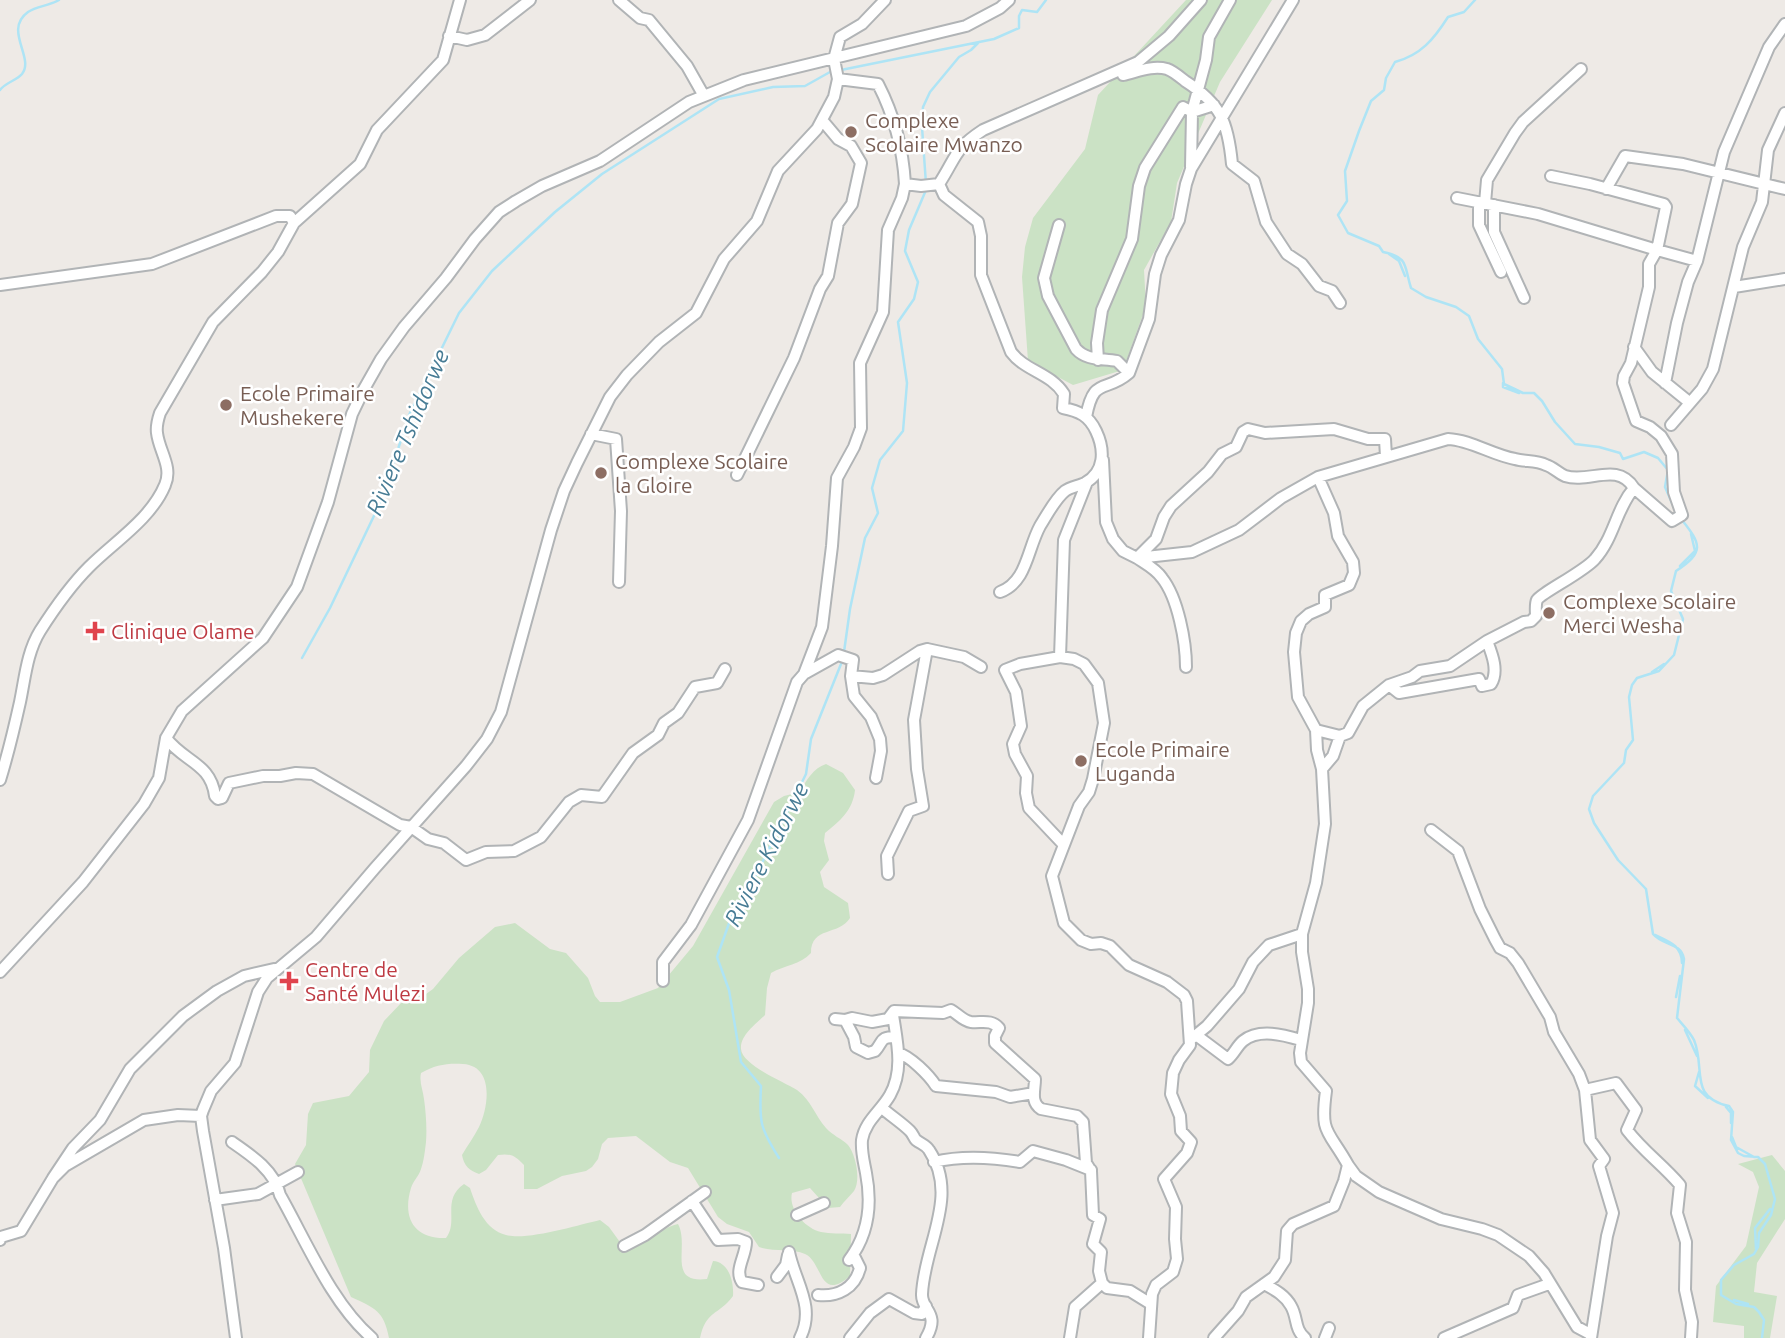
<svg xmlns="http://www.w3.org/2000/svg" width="1785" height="1338" font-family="Ubuntu,sans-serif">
  <rect width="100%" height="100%" fill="#eeeae6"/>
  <!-- green -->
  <path fill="#cbe2c5" d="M 1186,0 L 1272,0 L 1220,82 L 1177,183 L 1171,222 L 1144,270 L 1146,306 L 1123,370 L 1073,385 L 1028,361 L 1022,277 L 1025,247 L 1033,218 L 1085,149 L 1098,95 Z
    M 826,764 L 843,773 L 855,790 C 853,810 840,821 825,833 L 824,841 L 829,860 L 820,872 L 824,887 L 848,903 L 850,918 C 839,936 811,926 811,953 C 800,965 785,965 771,973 L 767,988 L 765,1015 C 756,1024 740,1035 741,1049 C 742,1065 784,1082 797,1090 C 812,1101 815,1116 826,1128 C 832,1135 842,1139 848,1145 C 856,1155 861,1180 854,1191 C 850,1196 844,1201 840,1207 L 828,1208 L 810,1188 L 792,1193 C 788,1209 805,1228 821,1232 C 830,1234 841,1233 851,1234 L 850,1276 C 819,1303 823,1262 805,1254 C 792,1248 773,1252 759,1247 L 749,1232 L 727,1224 L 718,1217 L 688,1168 L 670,1162 L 636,1136 L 608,1138 L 602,1144 L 598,1159 L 592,1167 L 586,1171 L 562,1176 L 537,1189 L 524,1189 L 524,1165 C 515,1156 511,1153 498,1155 L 486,1170 L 479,1174 C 469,1170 464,1166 462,1155 C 467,1146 474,1137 479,1127 C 489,1106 494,1066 463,1064 C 447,1063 435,1065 421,1073 C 419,1082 423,1090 424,1099 C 426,1113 427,1129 426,1142 C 425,1150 424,1161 421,1169 C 419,1176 413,1181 411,1188 C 402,1218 414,1239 446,1238 C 459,1221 441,1200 464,1184 L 470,1188 C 476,1206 485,1230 506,1235 C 526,1241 578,1225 600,1220 L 609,1227 L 625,1249 C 645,1248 658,1228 678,1224 C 690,1246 666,1284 707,1279 L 713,1261 C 729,1262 734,1282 733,1296 C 718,1316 706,1310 700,1338 L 389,1338 C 384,1311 375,1308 351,1297 L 295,1164 L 306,1145 L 308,1114 L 313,1103 L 349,1096 L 369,1072 L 370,1050 L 384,1021 L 403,1001 L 426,994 L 433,989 L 459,958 L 495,927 L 515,923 L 550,949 L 566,953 L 588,978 L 595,996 L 600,1002 L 620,1002 L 658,988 L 693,946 L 774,802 L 784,796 L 800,792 C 806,781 813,768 826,764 Z
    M 1772,1155 L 1785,1171 L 1785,1219 L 1757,1263 L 1754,1292 L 1777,1296 L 1770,1338 L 1744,1338 L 1744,1326 L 1713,1322 L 1716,1286 L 1746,1246 L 1759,1187 L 1753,1172 L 1738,1164 Z"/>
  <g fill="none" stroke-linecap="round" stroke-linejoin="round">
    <!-- stream -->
    <path stroke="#aee4f5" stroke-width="2.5" d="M 1475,0 L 1464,12 L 1448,17 C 1434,39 1421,55 1395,62 L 1386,78 L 1384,90 L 1371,101 L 1359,131 L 1345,171 L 1347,201 L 1338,215 L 1348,233 L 1379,246 L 1383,252 C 1409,257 1404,266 1411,288 L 1426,297 L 1456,307 L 1469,316 L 1478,339 L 1502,369 L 1504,384 L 1523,393 L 1534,393 L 1542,401 L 1555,422 L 1575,444 L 1599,447 L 1620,453 L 1623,459 L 1644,452 L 1658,458 L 1668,470 L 1665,487 L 1676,512
      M 841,70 L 994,39 L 1019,28 L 1019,16 L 1022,10 L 1037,12 L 1046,0
      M 0,90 C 6,82 16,81 22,74 C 35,58 3,30 28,12 C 37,6 49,6 59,0
      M 926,184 L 922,127 L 923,107 L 930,92 L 959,57 L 971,50 L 978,43
      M 1389,254 L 1399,261 L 1405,276
      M 1503,383 L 1503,387 L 1519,393
      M 1682,520 C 1701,544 1705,552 1676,571 L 1671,591 L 1683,619 L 1674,655 L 1659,671 L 1637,678 L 1632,685 L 1629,697 L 1633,740 L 1626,750 L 1624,763 L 1593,796 L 1589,809 L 1594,823 L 1618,860 L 1646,889 L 1653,934 C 1663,946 1681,942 1684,959 L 1677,1018 C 1682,1024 1690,1032 1694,1040 C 1706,1069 1688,1097 1729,1106 L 1733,1112 L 1731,1140 L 1738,1153 L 1744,1156 L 1758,1157 L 1765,1164 L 1775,1199 L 1771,1215 L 1759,1233 L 1758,1247 L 1754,1254 L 1734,1265 L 1721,1280 L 1721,1295 L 1736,1304 L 1754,1307 L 1759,1312 L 1764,1320 L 1762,1338
      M 1680,566 L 1695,551 L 1691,534
      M 844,652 L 850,609 L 865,538 L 878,513 L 872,488 L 880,460 L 903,431 L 907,383 L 898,322 L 914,299 L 918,282 L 905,251 L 909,230 L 926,190
      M 302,658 L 330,608 L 382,499 L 409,415 L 459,313 L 492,271 L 555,212 L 602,174 L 719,99 L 773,87 L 805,86 L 830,72
      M 1652,672 L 1664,664
      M 1655,935 C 1670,942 1682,946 1682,963
      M 1676,997 L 1680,976
      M 1685,1030 L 1697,1056
      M 1699,1072 L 1695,1086 L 1708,1098
      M 1726,1107 L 1731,1113 L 1731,1123
      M 1732,1137 L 1736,1147 L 1754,1157
      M 779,1158 C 760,1128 759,1122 761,1086 L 741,1062 L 729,990 L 717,957 L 732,915 L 751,885 L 806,774 L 811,739 L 843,659
      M 1756,1249 L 1755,1228 L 1770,1209
      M 1734,1300 L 1748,1304"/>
    <!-- minor casing -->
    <g stroke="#b1b4b6" stroke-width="14">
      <path id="minor" d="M 619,0 L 640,18 L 649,20 L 687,66 L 704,96
        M 449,36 L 467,40 L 485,35 L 530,0
        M 1123,75 C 1137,72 1152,65 1167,69 C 1173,71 1180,77 1185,81 C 1221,104 1228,122 1232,164 L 1254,181 L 1266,222 L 1287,254 L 1302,264 L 1319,286 L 1332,291 L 1340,303
        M 838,79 L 878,84 C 894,115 903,149 905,184 L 921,186 L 939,184 C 957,156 954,149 983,130 L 1138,62 L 1169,36 L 1201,0
        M 1191,167 L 1192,112 L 1206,60 L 1209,37 L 1230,0
        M 939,184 L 944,195 L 978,222 L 981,236 L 981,275 L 1011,352 C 1025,371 1051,373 1064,394 L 1063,408 C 1079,411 1089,416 1096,431 C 1105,450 1105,472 1085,483 C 1079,486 1070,487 1065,491 C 1055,499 1047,515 1040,526 C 1027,550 1027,582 1000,592
        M 1606,189 L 1625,156 L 1683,164 L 1785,189
        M 1457,198 L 1538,214 L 1657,250 L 1666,207 L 1664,204 L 1590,184 L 1551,176
        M 1479,202 L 1479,225 L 1501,272
        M 1485,203 L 1487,180 L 1515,133 L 1523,122 L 1581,69
        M 1494,205 L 1494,232 L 1524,298
        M 1059,225 L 1044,278 L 1048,296 L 1076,349 C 1087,361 1102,358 1117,361 L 1129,373
        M 0,285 L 152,264 L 276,216 L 290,216 L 294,223
        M 1734,287 L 1785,279
        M 1634,347 L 1652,372 L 1689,402
        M 1098,360 L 1097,343 L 1102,310 L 1132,239 L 1139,186 L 1145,168 L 1183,107 L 1192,112 L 1214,105
        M 1665,383 L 1677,323 L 1688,282 L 1697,261 L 1724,152 L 1769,47 L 1785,24
        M 1086,417 C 1094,375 1105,394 1129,373 L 1149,319 L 1155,274 L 1161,255 L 1179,220 L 1186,184 L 1191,169 L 1293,0
        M 1671,425 L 1702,389 L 1713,369 L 1743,247 L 1762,202 L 1768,150 L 1785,113
        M 591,434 L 616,439 L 621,511 L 619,582
        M 1103,460 L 1106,522 L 1113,539 L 1123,551 L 1137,558 L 1192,552 L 1239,530 L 1281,498 L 1318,477 L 1448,439 C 1471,440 1492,455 1515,459 C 1525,462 1536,460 1546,465 C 1553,467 1558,473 1565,476 C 1589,484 1617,461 1634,488
        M 737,475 L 794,358 L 820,289 L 828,276 L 838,223 L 852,204 L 861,163 L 851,146 L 838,139 L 822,120
        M 1060,657 L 1074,659 L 1084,664 L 1098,683 L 1104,723 L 1093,779 L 1089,792 L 1079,806 L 1052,876 L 1064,923 L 1081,940 L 1091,944 L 1101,943 L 1110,946 L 1129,965 L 1167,982 L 1184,995 L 1187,1001 L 1190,1045 L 1179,1060 L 1173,1073 L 1171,1094 L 1180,1116 L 1181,1131 L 1191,1142 L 1187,1153 L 1164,1179 L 1176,1207 L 1175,1239 L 1177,1259 L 1173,1272 L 1156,1285 L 1152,1294 L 1149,1338
        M 1186,667 C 1186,642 1178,598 1162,578 C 1156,569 1146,564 1137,558 L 1156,539 L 1164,517 L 1171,506 L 1208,472 L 1222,454 L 1236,447 L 1243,432 L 1248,429 L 1265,433 L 1334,429 L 1368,439 L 1385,439 L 1386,457
        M 804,674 L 822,627 L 832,546 L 837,478 L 854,447 L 861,428 L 860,363 L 883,312 L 888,230 L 902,198 L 905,184
        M 851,676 L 854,696 L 871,717 L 880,739 L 881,751 L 876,778
        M 1389,685 L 1399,693 L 1479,679 L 1482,686 L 1491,684 C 1499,671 1492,654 1487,641
        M 1316,730 L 1340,736
        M 166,738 C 184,762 211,763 215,796 L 218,799 L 222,798 L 229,783 L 263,776 L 280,776 L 296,773 L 313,774 L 400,825 L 411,827 L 428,839 L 444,843 L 466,860 L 486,852 L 514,851 L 541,837 L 569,802 L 581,795 L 602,797 L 633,753 L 658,735 L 664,723 L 678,713 L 695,687 L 717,683 L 725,669
        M 1322,769 L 1333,756 L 1340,736 L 1348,733 L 1363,706 L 1389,685 L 1412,677 L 1420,671 L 1450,666 L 1487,641 L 1524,622 L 1531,621 L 1536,616 C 1536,612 1535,604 1537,600 C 1541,593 1584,572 1595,559 C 1614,538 1616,509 1634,488 L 1672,521 L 1682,515 L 1674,492 L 1672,454 L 1661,436 L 1650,427 L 1636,421 L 1623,383 L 1624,376 L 1631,363 L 1649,287 L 1649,264 L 1657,250 L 1697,261
        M 0,780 C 8,754 14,729 20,702 C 25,678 27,652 40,631 C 54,609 71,585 89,567 C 114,542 151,519 165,485 C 173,467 159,451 157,433 C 156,426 158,419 160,413 L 213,322 L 262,272 L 278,252 L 294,223 L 360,164 L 377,130 L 443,60 L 460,0
        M 1431,830 L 1458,851 L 1480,909 L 1495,939 L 1500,948 L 1510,953 L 1518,963 L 1550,1017 L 1554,1032 L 1579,1074 L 1585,1090 L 1590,1140 L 1604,1159 L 1599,1166 L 1613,1213 L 1607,1236 L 1591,1338
        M 1063,844 L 1029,808 L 1026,793 L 1027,776 L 1015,754 L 1013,744 L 1021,726 L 1016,692 L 1005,670 L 1020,664 L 1060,657 L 1064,540 L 1087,482
        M 888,874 L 887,856 L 909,811 L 923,806 L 917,769 L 914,720 L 927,649
        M 0,972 L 83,882 L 144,804 L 159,778 L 166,738 L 182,711 L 263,638 L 297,587 L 328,502 L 352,414 L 364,389 L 381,359 L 404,327 L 446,278 L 475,239 L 499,212 L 516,201 L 542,186 L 600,161 L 689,102 L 744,80 L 966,26 L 1000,8 L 1009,0
        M 663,981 L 663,962 L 691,925 L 748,820 L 797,682 L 804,674 L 838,655 L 853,660 L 851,676 L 873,678 L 883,675 L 920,651 L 927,649 L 964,657 L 981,667
        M 835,1019 L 845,1020 L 854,1037 L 856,1047 L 868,1053 L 875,1051 C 884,1041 879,1037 896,1037
        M 845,1020 L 852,1018 L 872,1022 L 888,1019 L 894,1011 L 943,1013 L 951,1010 C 958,1014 963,1021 971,1022 C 982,1023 991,1019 999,1028 L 995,1036 L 995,1043 L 1035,1079 C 1035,1090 1030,1102 1041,1109 L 1077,1116 L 1083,1122 L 1086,1163 L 1091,1171 L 1093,1215 L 1100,1219 L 1093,1244 L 1101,1252 L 1099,1271 L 1102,1283 L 1107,1288 L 1130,1291 L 1151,1304
        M 1196,1035 L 1228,1059 C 1234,1054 1237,1046 1243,1041 C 1259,1028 1284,1035 1301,1040
        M 1190,1040 L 1207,1026 L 1239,989 L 1253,962 L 1269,945 L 1302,934
        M 898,1053 C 910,1056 929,1075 936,1086 L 996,1092 L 1010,1097 L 1034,1093
        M 1585,1090 L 1616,1083 L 1636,1110 L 1627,1130 C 1643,1151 1663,1165 1680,1185 L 1677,1213 L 1686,1242 L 1685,1290 L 1692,1322 L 1691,1338
        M 882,1108 C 891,1116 902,1123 910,1131 C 913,1134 914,1138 916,1140 C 921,1144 926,1145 929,1150 C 960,1196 924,1245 922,1294 C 921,1310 941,1313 926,1338
        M 232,1142 C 251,1155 275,1171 280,1195 C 306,1241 332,1304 372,1338
        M 934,1162 C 963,1155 991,1157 1020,1162 L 1033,1151 L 1066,1160 L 1091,1170
        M 1348,1165 L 1356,1176 L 1379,1192 L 1441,1219 L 1482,1229 L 1498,1235 L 1529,1256 L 1544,1273 L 1577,1327 L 1590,1334
        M 53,1178 L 73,1148 L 100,1120 L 130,1069 L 183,1016 L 217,991 L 244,976 L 274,969
        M 215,1200 L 258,1194 L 298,1172
        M 692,1201 L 718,1240 L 738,1239 L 746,1242 C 746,1256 734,1270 742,1282 L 758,1285
        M 797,1215 L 824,1203
        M 0,1240 L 1,1237 L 21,1231 L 53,1178 L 65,1166 L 144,1120 L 178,1115 L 201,1116
        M 624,1246 L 645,1235 L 705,1192
        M 789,1252 C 795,1282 816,1307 800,1338
        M 849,1260 C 869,1234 872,1204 866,1173 C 864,1162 861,1152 862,1140 C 865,1121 881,1111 890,1095 C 904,1070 897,1042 893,1015
        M 777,1277 L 786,1265 L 788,1255
        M 1264,1284 C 1275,1290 1285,1295 1291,1306 C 1298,1318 1294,1329 1305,1338
        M 818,1295 C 838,1297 855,1288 860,1268 L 853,1254
        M 236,1338 L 224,1248 L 203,1131 L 201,1116 L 203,1110 L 211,1091 L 235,1063 L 258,992 L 267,978 L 316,937 L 375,868 L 466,766 L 487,739 L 501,712 L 551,530 L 564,491 L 577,463 L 610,397 L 627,375 L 659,342 L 696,313 L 724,259 L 757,221 L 778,171 L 817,129 L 834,97 L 838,79 L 834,59 L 840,37 L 862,24 L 885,0
        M 850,1338 L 870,1313 L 889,1299 L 914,1313 L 922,1314 L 926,1306
        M 1070,1338 L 1075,1307 L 1102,1283
        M 1214,1338 L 1238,1311 L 1246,1297 L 1274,1277 L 1285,1260 L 1287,1231 L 1293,1224 L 1334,1206 L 1344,1181 L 1348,1165 C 1328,1129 1320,1135 1326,1091 L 1301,1062 L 1300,1053 L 1308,1003 L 1308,989 L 1302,952 L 1302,934 L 1316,883 L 1325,824 L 1322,769 L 1317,750 L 1316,730 L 1298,697 L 1294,652 L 1296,633 L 1301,621 L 1309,614 L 1325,607 L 1325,595 L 1349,585 L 1354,573 L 1353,562 L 1338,536 L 1334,513 L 1318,477
        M 1325,1338 L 1329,1328
        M 1444,1338 L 1513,1308 L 1518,1295 L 1549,1284"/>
    </g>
    <!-- minor -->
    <use href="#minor" stroke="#fff" stroke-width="10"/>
  </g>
  <!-- markers -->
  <g fill="#8d6e63" stroke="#fff" stroke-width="2.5">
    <circle cx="851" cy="132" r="7"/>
    <circle cx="226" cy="405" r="7"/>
    <circle cx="601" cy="473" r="7"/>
    <circle cx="1549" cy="613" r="7"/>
    <circle cx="1081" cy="761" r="7"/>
  </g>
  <g fill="#e0444e" stroke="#fff" stroke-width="2.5">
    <path d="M91.5 620.5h7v7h7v7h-7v7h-7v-7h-7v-7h7z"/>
    <path d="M285.5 970.5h7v7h7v7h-7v7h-7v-7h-7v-7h7z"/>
  </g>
  <g text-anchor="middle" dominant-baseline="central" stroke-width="5" stroke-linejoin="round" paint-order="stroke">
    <!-- education labels -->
    <g font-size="21" fill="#785e54" stroke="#fff" text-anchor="start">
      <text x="865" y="120">Complexe<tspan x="865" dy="24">Scolaire Mwanzo</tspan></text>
      <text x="240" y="393">Ecole Primaire<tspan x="240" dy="24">Mushekere</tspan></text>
      <text x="615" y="461">Complexe Scolaire<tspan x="615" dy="24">la Gloire</tspan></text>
      <text x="1563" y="601">Complexe Scolaire<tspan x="1563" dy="24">Merci Wesha</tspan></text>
      <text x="1095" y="749">Ecole Primaire<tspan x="1095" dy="24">Luganda</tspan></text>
    </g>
    <!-- health labels -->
    <g font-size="21" fill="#be3a42" stroke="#fff" text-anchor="start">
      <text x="111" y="631">Clinique Olame</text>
      <text x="305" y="969">Centre de<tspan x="305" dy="24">Santé Mulezi</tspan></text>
    </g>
    <!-- water labels -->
    <g font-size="23" font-style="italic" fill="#477c95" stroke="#fff">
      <text transform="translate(407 432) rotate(-67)">Riviere Tshidorwe</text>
      <text transform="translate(766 854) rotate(-63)">Riviere Kidorwe</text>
    </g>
  </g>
</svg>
